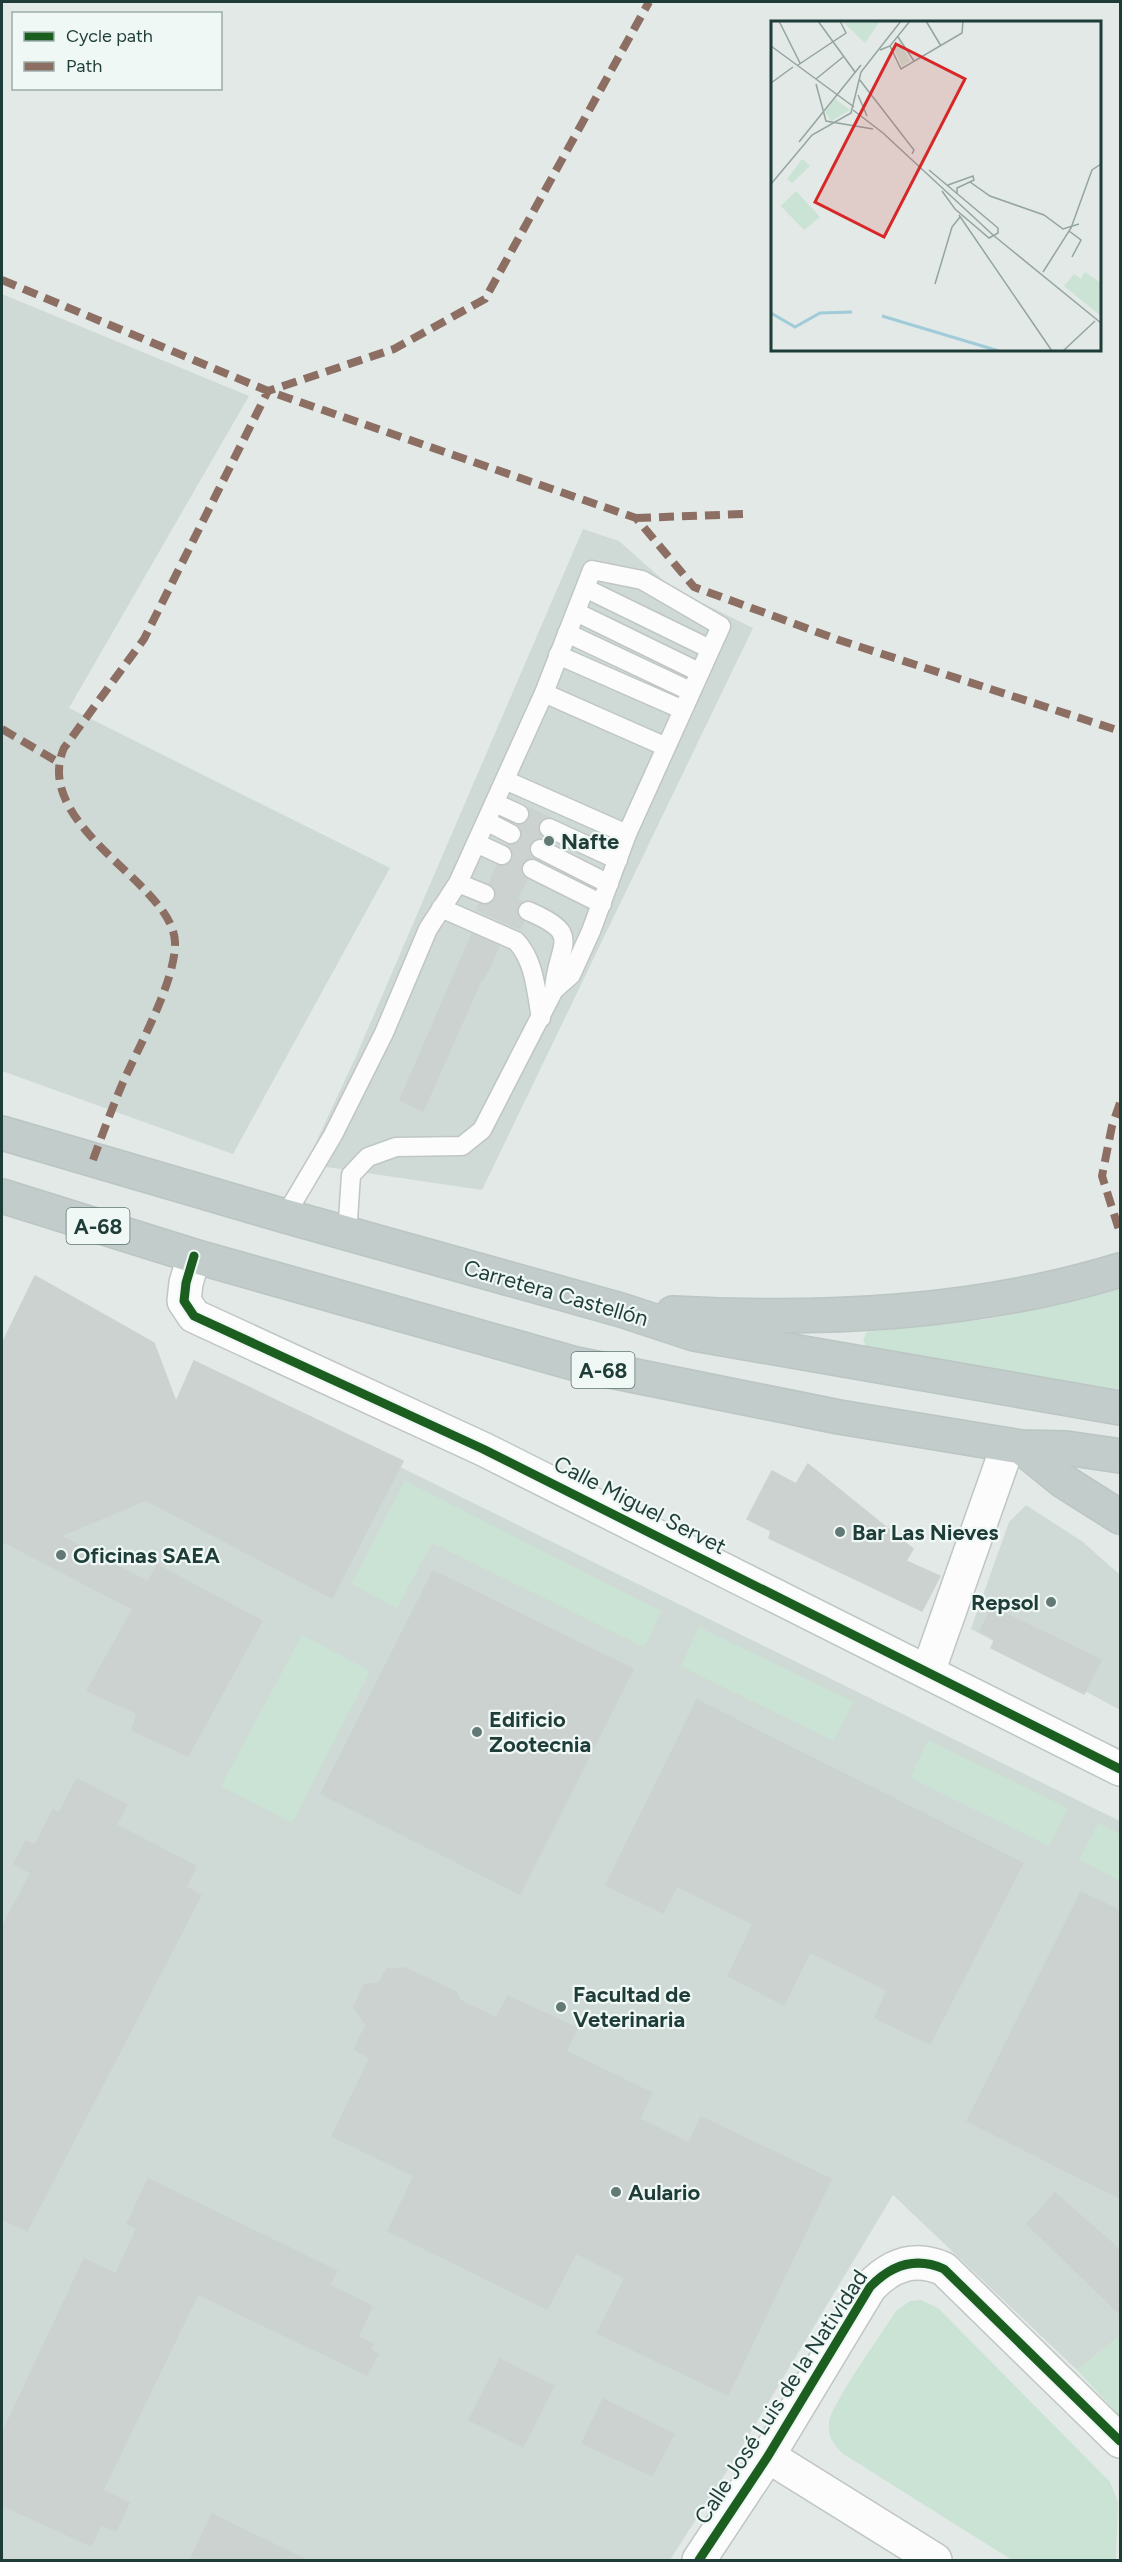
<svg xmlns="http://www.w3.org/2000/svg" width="1122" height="2562" font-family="Figtree,sans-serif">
  <rect width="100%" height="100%" fill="#e2e9e6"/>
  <!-- built -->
  <path fill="#cfdad6" d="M 2,294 L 249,396 L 69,708 L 390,868 L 233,1154 L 2,1071 Z
    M 583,529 L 619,541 L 672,588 L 753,628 L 482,1190 L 306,1164 L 357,1054 Z
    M 400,1467 L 1120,1821 L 1120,2336 L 1077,2370 L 893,2195 L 732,2463 L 670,2560 L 2,2560 L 2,1498 L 31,1512 L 44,1490 L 101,1519 L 146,1500 L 332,1598 Z
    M 1026,1505 L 1083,1542 L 1120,1575 L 1120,1710 L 971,1629 L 1009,1522 Z"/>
  <!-- green -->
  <path fill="#cae3d4" d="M 1120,1289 L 1120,1389 L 868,1349 L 863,1341 L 867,1332 L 989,1319 L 1079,1300 Z
    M 405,1481 L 661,1611 L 645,1646 L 640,1645 L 432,1543 L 397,1608 L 351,1584 Z
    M 699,1627 L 854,1702 L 833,1741 L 681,1666 Z
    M 302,1635 L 370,1671 L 292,1823 L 221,1786 Z
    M 928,1740 L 1068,1808 L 1049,1846 L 910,1778 Z
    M 1098,1823 L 1120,1834 L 1120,1881 L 1079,1860 Z
    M 921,2300 L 938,2308 L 1110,2482 L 1118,2502 L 1116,2560 L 1012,2560 L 845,2455 C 835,2447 827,2437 829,2423 C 831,2404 883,2332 896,2311 L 910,2301 Z
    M 1120,2336 L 1120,2416 L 1077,2370 Z"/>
  <!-- building -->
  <path fill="#ccd2d0" stroke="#cbd2cf" stroke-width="1.5" d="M 529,808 L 548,817 L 539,824 L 540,834 L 545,839 L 534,839 L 530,844 L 529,850 L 534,858 L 526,859 L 522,865 L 522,875 L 527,879 L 517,900 L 521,902 L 517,912 L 524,921 L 520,929 L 477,910 L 480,904 L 487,905 L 495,899 L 496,892 L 489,884 L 497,865 L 504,866 L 512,860 L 513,853 L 506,845 L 517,844 L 521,840 L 522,833 L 517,825 L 525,823 L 529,819 Z
    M 472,934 L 499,946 L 484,979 L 482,978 L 423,1111 L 400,1100 Z
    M 35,1276 L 154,1343 L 176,1402 L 194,1361 L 403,1461 L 332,1598 L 146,1500 L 60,1536 L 148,1582 L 157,1565 L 262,1621 L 188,1756 L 132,1730 L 137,1713 L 87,1691 L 133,1609 L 2,1541 L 2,1344 Z
    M 808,1464 L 913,1549 L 906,1561 L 940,1576 L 922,1611 L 769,1538 L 771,1531 L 747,1519 L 772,1471 L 796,1484 Z
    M 433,1571 L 633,1669 L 520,1894 L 321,1794 Z
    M 992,1607 L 1101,1660 L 1084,1694 L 991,1648 L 995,1639 L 980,1631 Z
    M 697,1700 L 1023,1863 L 930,2044 L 875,2018 L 887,1990 L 810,1952 L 784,2005 L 728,1976 L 753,1924 L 677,1886 L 663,1913 L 606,1885 Z
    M 77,1779 L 127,1805 L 116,1825 L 196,1866 L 186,1887 L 201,1895 L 27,2231 L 2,2219 L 2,1927 L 31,1873 L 14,1864 L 26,1841 L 35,1845 L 53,1810 L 59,1813 Z
    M 1081,1892 L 1120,1911 L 1120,2198 L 967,2121 Z
    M 405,1968 L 456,1992 L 461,2001 L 496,2018 L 508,1996 L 577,2028 L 566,2051 L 652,2093 L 640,2119 L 689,2143 L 701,2117 L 831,2179 L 728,2395 L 597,2333 L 625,2278 L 576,2253 L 547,2309 L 388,2231 L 414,2176 L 332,2136 L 370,2058 L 354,2049 L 366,2025 L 354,2007 L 364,1985 L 379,1983 L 387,1969 Z
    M 148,2179 L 337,2271 L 329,2285 L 372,2306 L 358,2337 L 373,2344 L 370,2350 L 378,2354 L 367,2375 L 198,2294 L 103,2490 L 129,2503 L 116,2531 L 101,2525 L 91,2546 L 2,2505 L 2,2434 L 84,2259 L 116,2274 L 137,2228 L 127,2224 Z
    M 1055,2193 L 1120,2250 L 1120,2314 L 1027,2224 Z
    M 500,2359 L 554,2386 L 523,2447 L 469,2420 Z
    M 603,2399 L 674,2434 L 652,2476 L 582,2443 Z
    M 212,2514 L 306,2560 L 190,2560 Z"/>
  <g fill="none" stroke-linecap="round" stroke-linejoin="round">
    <!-- service casing -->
    <g stroke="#bfc6c3" stroke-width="21">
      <path id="service" d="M 585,588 L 710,649
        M 576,612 L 699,672
        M 567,633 L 690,691
        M 558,655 L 681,709
        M 544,693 L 664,746
        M 505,780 L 627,834
        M 495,803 L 519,814
        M 486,821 L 511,834
        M 549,828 L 618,860
        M 476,843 L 502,855
        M 540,849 L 609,884
        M 532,869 L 602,904
        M 458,883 L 485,894
        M 441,908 L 516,941 C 535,961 536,992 541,1018
        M 528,911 C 585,935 557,943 554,990
        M 285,1216 L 333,1135 L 384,1033 L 428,929 L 458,883 L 544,693 L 592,570 L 642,580 L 721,626 L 627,834 L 591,931 L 571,975 L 554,990 L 482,1130 L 462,1146 L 396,1147 L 368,1157 L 351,1175 L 347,1234"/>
    </g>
    <!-- minor casing -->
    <g stroke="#bfc6c3" stroke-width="36">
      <path id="minor" d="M 194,1256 L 186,1283 L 184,1301 L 194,1316 L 483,1449 L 1120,1769
        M 928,1672 L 1008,1445
        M 768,2456 L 935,2560
        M 699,2560 L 768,2456 L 870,2287 C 891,2265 915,2256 944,2269 L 1120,2441"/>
    </g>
    <!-- trunk casing -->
    <g stroke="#bbc5c3" stroke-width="36">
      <path id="trunk" d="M 2,1133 L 285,1216 L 621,1310 L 694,1334 L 1120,1408
        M 2,1196 L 194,1256 L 576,1364 L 839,1417 L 1021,1447 L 1066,1448 L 1120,1456
        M 673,1313 C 823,1321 976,1314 1120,1270
        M 1021,1447 L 1063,1481 L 1120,1517"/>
    </g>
    <!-- service -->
    <use href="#service" stroke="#fbfcfb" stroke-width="18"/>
    <!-- minor -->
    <use href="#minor" stroke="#fbfcfb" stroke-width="33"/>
    <!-- trunk -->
    <use href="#trunk" stroke="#c2ccca" stroke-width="33"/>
    <!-- quiet -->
    <path stroke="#8d6e63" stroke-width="8" stroke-dasharray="15 8" stroke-linecap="butt" d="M 2,280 L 268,391 L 636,518 L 694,587 L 839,640 L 1120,731
      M 636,518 L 744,514
      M 2,729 L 58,762
      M 1120,1103 L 1112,1126 L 1102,1176 L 1120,1233
      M 93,1160 C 102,1135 111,1111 121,1087 C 137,1049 176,982 175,942 C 174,921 157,903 143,888 C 108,852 40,803 64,748 L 144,639 L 268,391 L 394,349 L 485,299 L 649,2"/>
    <!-- cycleway casing -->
    <g stroke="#f0f8f5" stroke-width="13">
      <path id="cycleway" d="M 194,1256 L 186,1283 L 184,1301 L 194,1316 L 483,1449 L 1120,1769
        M 699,2560 L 768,2456 L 870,2287 C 891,2265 915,2256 944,2269 L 1120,2441"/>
    </g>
    <!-- cycleway -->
    <use href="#cycleway" stroke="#1b5e20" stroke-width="9"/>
  </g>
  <!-- markers -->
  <g fill="#637975" stroke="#f0f8f5" stroke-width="2">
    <circle cx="549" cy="841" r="6"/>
    <circle cx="840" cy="1532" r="6"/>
    <circle cx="61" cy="1555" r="6"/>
    <circle cx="1051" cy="1602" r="6"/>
    <circle cx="477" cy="1732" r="6"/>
    <circle cx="561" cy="2007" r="6"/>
    <circle cx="616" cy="2192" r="6"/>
  </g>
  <g text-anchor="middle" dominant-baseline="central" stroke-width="4.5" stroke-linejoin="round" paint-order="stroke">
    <!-- shield labels -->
    <g fill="#f0f8f5" stroke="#5e7571" stroke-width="1.5">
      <rect x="66.5" y="1208" width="63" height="36" rx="4.5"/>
      <rect x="571.5" y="1352" width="63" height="36" rx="4.5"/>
    </g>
    <g font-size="21" font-weight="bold" fill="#1f3d38">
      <text x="98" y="1226">A-68</text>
      <text x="603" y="1370">A-68</text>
    </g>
    <!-- poi labels -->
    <g font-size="22" font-weight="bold" fill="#1f3d38" stroke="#f0f8f5" text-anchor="start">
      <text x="561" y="841">Nafte</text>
      <text x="852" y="1532">Bar Las Nieves</text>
      <text x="73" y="1555">Oficinas SAEA</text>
      <text x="1039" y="1602" text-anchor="end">Repsol</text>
      <text x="489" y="1719">Edificio<tspan x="489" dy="25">Zootecnia</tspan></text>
      <text x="573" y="1994">Facultad de<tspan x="573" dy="25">Veterinaria</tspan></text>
      <text x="628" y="2192">Aulario</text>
    </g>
    <!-- street labels -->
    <g font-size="22" fill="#1f3d38" stroke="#f0f8f5">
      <text transform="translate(556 1293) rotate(16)">Carretera Castellón</text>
      <text transform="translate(640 1505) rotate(27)">Calle Miguel Servet</text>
      <text transform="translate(781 2397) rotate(-57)">Calle José Luis de la Natividad</text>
    </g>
  </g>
  <!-- overview -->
  <g transform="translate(771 21)">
    <rect width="330" height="330" fill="#e2e9e6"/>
    <path d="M 71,0 L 109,0 L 94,22 ZM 129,21 L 139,40 L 131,45 L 123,28 ZM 64,78 L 79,89 L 60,100 L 54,91 ZM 31,138 L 39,145 L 21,162 L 16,158 ZM 25,170 L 49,196 L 33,209 L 10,185 ZM 314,251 L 330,262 L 330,295 L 293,265 L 303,253 L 310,258 Z" fill="#cae3d4"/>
    <path fill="none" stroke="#a0ccda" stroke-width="3" d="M 0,292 L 24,306 L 49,292 L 81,291M 111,295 L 228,330"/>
    <path fill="none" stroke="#94a4a0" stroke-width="1.5" d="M 8,0 L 29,42M 47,0 L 84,51M 155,0 L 170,25M 127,16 L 143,40M 0,25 L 83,86M 119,25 L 130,48 L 191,12 L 192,0M 109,29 L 119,25 L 139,0M 27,44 L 75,12 L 69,0M 45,58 L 72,36M 88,58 L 143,129 L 141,133M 0,62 L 22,46M 45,63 L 55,100 L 102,108M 87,74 L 96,95M 82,89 L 112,112 L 222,214 L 330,302M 28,121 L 90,44M 158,149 L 227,207 L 227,212 L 218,217 L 184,188 L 171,170M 199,161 L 219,175 L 273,194 L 292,208 L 308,203M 0,163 L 41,114 L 80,92 L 90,51 L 130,0M 177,164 L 202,155 L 203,159 L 186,167 L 186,172M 188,194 L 281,330M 298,210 L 310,219 L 301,236M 272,251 L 300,207 L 321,149 L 330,143M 164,263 L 181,206 L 189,196M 292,330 L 324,300"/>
    <path fill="#d62828" fill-opacity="0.15" stroke="#d62828" stroke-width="3" d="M 125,23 L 194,58 L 113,216 L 44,181 Z"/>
    <rect width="330" height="330" fill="none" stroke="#1f3d38" stroke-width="3"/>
  </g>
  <!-- border -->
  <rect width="1122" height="2562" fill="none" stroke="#1f3d38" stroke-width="6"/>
  <!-- legend -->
  <rect x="12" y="12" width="210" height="78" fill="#f0f8f5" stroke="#9cada9" stroke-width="1.5"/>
  <rect x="24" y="32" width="30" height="9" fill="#1b5e20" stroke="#9cada9" stroke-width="1.5"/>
  <text x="66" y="42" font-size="18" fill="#1f3d38">Cycle path</text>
  <rect x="24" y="62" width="30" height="9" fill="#8d6e63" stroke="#9cada9" stroke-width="1.5"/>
  <text x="66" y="72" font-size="18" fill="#1f3d38">Path</text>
</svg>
